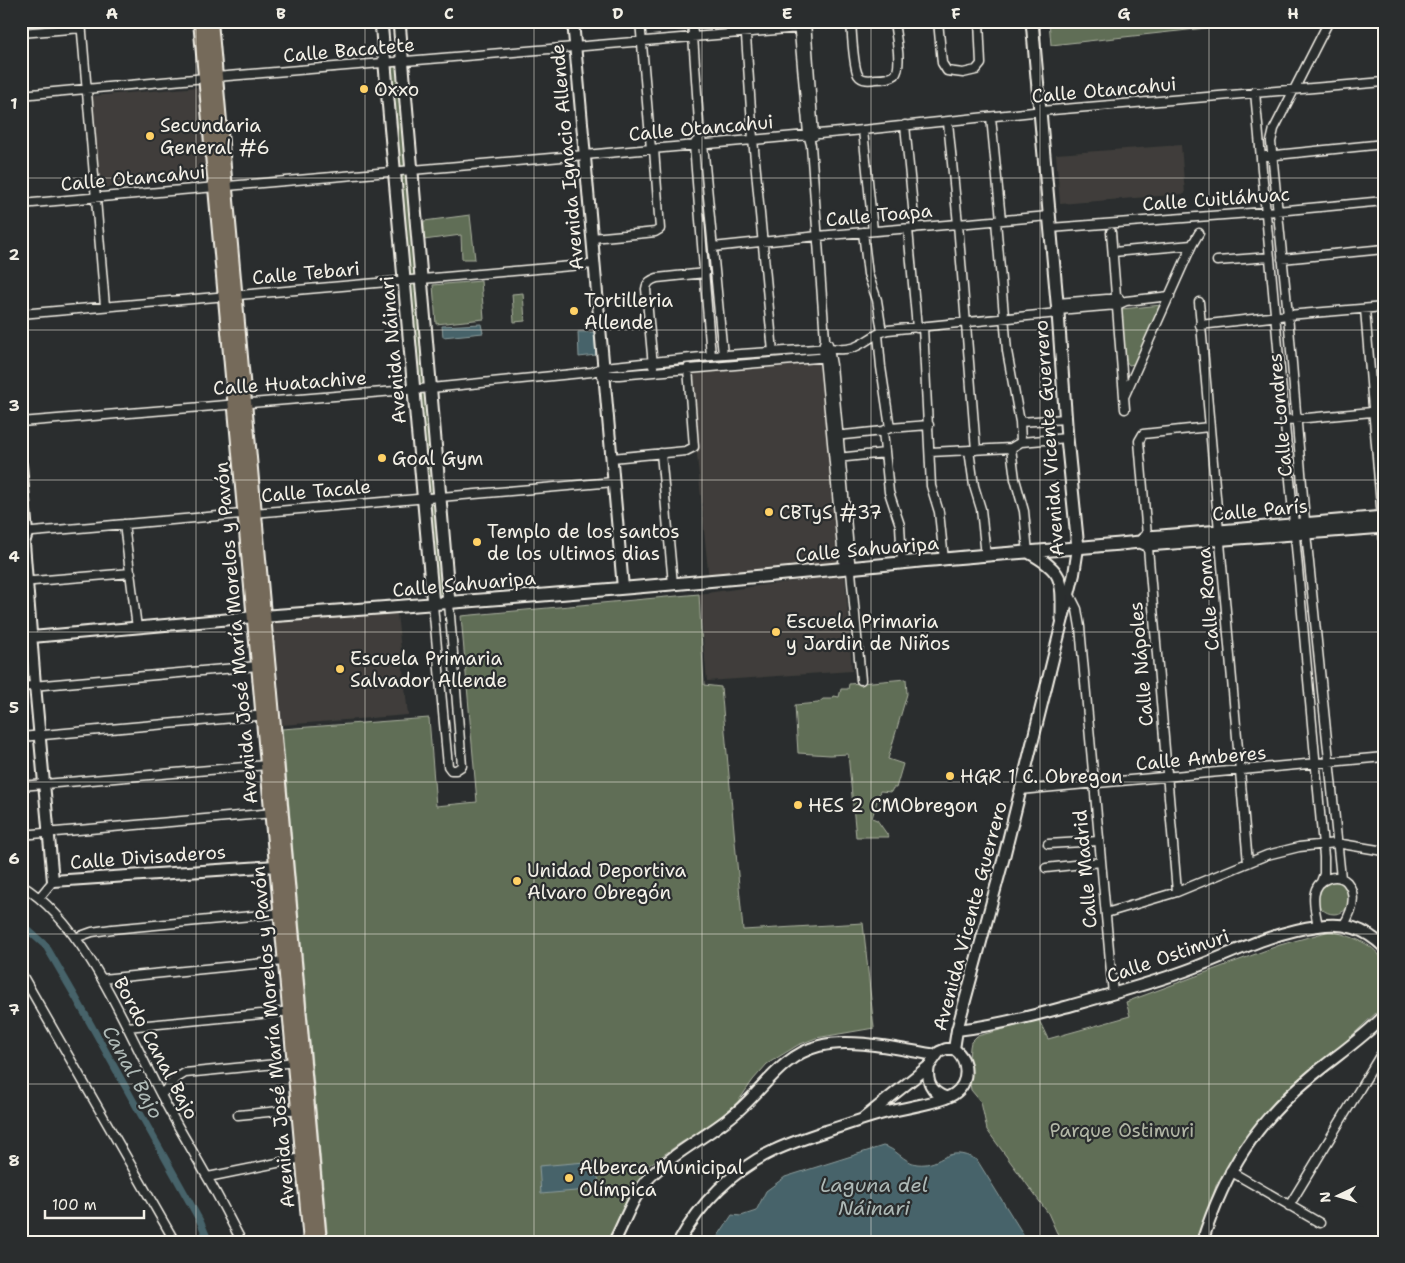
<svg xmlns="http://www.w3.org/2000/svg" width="1405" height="1263" font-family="'Shantell Sans',sans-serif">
  <rect width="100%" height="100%" fill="#2a2d2e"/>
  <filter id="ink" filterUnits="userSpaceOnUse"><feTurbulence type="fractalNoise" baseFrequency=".02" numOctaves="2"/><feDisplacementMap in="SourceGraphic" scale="10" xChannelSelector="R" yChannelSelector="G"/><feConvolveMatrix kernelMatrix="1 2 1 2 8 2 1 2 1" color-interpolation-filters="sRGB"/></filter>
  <g filter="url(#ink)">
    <!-- built -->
    <path fill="#3f3e3a" d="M 200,87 L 207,177 L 100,188 L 92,96 Z
      M 1181,145 L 1185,194 L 1060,204 L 1056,154 Z
      M 825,350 L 849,568 L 709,582 L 689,371 L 814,361 Z
      M 845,574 L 852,671 L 707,681 L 699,594 Z
      M 397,613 L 408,715 L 282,725 L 273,623 Z"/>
    <!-- green -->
    <path fill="#616e56" stroke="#aab09f" d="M 1049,21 L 1270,21 L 1051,45 Z
      M 392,67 L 397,67 L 407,166 L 405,168 L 401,168 L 398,165 L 389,72 Z
      M 402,175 L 407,175 L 418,269 L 415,276 L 411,276 L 408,273 L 399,181 Z
      M 470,215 L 475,259 L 462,259 L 461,235 L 424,240 L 424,221 Z
      M 481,281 L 484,319 L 436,324 L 433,285 Z
      M 412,284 L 417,284 L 425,385 L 421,385 L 417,382 L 409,290 Z
      M 523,293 L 525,321 L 514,322 L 512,294 Z
      M 1162,305 L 1134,364 L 1129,365 L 1126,361 L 1121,309 Z
      M 421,393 L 427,393 L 435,494 L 431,494 L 427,490 L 418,398 Z
      M 430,501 L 436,501 L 445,600 L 436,599 L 427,507 Z
      M 699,594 L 704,685 L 721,687 L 743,930 L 863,923 L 874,1028 L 816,1038 L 798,1045 L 767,1064 L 753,1080 L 737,1103 L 700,1133 L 682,1142 L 649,1165 L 636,1184 L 607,1242 L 328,1242 L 282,729 L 429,718 L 436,806 L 477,802 L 461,616 Z
      M 906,679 L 907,694 L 888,759 L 903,764 L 896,788 L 893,788 L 891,792 L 880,791 L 872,818 L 877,820 L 889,837 L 856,837 L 848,754 L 830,755 L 798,753 L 795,705 L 818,703 L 823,699 L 832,699 L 834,696 L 839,697 L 841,689 L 848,689 L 849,684 Z
      M1317 897a17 17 0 1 1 34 0a17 17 0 1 1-34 0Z
      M 1330,931 C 1348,935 1378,944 1384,964 L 1384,1003 L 1378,1011 L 1323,1063 L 1284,1095 L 1259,1121 L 1217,1183 L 1197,1242 L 1061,1242 L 1048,1213 L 987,1130 L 981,1102 L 971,1090 L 968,1071 L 970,1047 L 971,1042 L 977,1036 L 1039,1020 L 1048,1039 L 1130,1016 L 1126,1002 L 1280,945 Z"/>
    <!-- water -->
    <path fill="#46646a" stroke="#8c9c9c" d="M 481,324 L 483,333 L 443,337 L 442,326 Z
      M 578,332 L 594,332 L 596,355 L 579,357 Z
      M 883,1146 C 896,1148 903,1162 917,1164 C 944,1167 945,1143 977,1160 L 1028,1242 L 714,1242 L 732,1215 L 741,1216 L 756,1211 L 766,1191 L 785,1177 Z
      M 597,1161 L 599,1189 L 541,1194 L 539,1166 Z"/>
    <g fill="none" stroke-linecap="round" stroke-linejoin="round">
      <!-- canal -->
      <path stroke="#46646a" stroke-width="7" d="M 21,924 L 46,946 L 75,996 L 200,1221 L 209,1242"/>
      <!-- minor casing -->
      <g stroke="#f4f1e8" stroke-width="11">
        <path id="minor" d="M 81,21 L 105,306
          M 640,21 L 651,149
          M 692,21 L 700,137 L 703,144 L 723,355
          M 745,21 L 753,139 L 773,352
          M 798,21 L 808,134 L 811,145 L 825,339 L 823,349 L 825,368 L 844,569
          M 806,21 L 814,136
          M 851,21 C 852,34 853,65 858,75 C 862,81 870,80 876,79 C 882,79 890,79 895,75 C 903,66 895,33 894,21
          M 938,21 L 942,63 L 947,71 L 963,73 L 976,70 L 981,64 L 979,21
          M 1329,21 L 1274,129 L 1271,142 L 1288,315 L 1306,533 L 1341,878
          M 21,33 L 82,28
          M 1255,92 L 1324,857 L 1324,874 L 1321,882
          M 21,95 L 216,77 L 799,28
          M 991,117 L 1001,220
          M 948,122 L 958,224 L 976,450
          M 905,125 L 915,228
          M 863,130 L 873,231
          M 696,142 L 694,145 L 711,356
          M 1266,156 L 1384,144
          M 21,204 L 585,155 L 863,130 L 1052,110 L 1384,82
          M 996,221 L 1007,351 L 1020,422 L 1021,442
          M 1050,228 L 1277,211 L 1384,201
          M 908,229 L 917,328
          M 863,232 L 868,274 L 877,300 L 882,332
          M 1111,232 L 1125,409
          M 592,238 L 646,233 L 655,232 L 660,229 L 654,149
          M 713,247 L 818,236 L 1049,216
          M 1113,252 L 1192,245
          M 1282,259 L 1384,249
          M 1217,261 L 1270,257
          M 1199,302 L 1248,863
          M 1057,303 L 1119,298
          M 1365,309 L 1384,543
          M 1058,310 L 1117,305 L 1126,301 L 1170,296
          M 21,314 L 594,264
          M 1200,325 L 1288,315 L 1384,307
          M 923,327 L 931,486 L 939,512 L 944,560
          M 878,334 L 881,367 L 890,428
          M 828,344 L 832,365 L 861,680
          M 653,366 L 646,289 C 647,282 651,280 657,278 L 705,273
          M 601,375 L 619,375 L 829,357
          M 1124,397 L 1192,245 L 1199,233
          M 1285,420 L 1372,412
          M 21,422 L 431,388 L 592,372 L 604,367 L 711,356 L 830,348 C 861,354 865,336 888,330 L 1058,313
          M 1020,422 L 1065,419
          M 883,431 L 889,492 L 900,525 L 902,563
          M 834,436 L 883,431 L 890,428 L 929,425
          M 1011,448 L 1015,479 L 1024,511 L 1028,553
          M 969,450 L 974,486 L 981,509 L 986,556
          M 930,452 L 1011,448 L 1021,442 L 1067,438
          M 661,453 L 673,584
          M 612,458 L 686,451 L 694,447 L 688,368
          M 837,458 L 885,453
          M 124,524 L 137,628
          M 21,533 L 614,482
          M 21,582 L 131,573
          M 1069,593 L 1077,609 L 1080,627 L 1113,994
          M 433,605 L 448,766 L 451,770 L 456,770 L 462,766 L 449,603
          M 21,637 L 32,637
          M 21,687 L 258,666
          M 21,737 L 266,715
          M 21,786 L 267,765
          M 1020,790 L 1384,757
          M 21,835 L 273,813
          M 1048,844 L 1099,841
          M 1046,868 L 1101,862
          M 21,885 C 86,924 127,1030 161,1095 C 175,1122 191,1148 206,1175 C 219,1197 230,1220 242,1242
          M 1177,892 L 1139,441 L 1143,434 L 1209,427
          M 39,898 L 53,881
          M 1106,913 L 1177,892 L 1267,855 L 1299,847 L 1336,843 L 1384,851
          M 1318,926 C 1315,909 1307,885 1329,878 C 1336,876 1342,877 1347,882 C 1358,896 1352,912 1343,926
          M 75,938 L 92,932 L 112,929 L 283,913
          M 21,973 L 175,1242
          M 102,979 L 284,961
          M 127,1027 L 292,1011
          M 161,1095 L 175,1079 L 185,1073 L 296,1062
          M 238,1115 L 300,1109
          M 1230,1171 L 1320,1223
          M 208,1177 L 302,1158
          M 1289,1206 L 1384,1049"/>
      </g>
      <!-- tertiary casing -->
      <g stroke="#f4f1e8" stroke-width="14">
        <path id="tertiary" d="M 573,21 L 623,588
          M 21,465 L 27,533 L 24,543 L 35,685 L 53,881 L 276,866
          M 32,637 L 254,617
          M 957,1030 C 994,1026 1029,1017 1065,1007 C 1105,996 1146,985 1185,971 C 1229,955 1271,932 1318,926 C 1345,922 1364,928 1384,947
          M 954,1049 L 957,1030 L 1004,857 L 1074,574 L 1078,548
          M 929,1066 C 926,1080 931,1092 945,1097
          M 614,1242 C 625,1221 633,1196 649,1178 C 672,1154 702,1139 728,1119 C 760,1096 779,1056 819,1046 C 852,1037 902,1050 936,1055
          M 679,1242 C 700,1203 733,1170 773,1151 C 790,1143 808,1137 826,1131 C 846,1125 865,1118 884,1113 C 902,1108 940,1103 954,1094 C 970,1083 969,1060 954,1049 L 946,1049 L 939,1052 L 929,1066 L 864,1118
          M 1202,1242 C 1226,1169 1254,1124 1313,1075 C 1336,1056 1363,1038 1384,1016"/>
      </g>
      <!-- secondary casing -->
      <g stroke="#f4f1e8" stroke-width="15">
        <path id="secondary" d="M 381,21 L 433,605
          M 399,21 L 449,603
          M 1032,21 L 1058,313 L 1067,438 L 1078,548
          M 1140,542 L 1147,545 L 1384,527
          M 1030,553 C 1065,572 1062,582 1062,619
          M 255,617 C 470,602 685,584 900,563 C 980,555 1060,550 1140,542 L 1146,537 L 1161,536 L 1384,517"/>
      </g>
      <!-- primary casing -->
      <g stroke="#f4f1e8" stroke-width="16">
        <path id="primary" d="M 200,21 L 310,1242
          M 211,21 L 320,1242"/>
      </g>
      <!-- minor -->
      <use href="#minor" stroke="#2a2d2e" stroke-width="8"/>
      <!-- tertiary -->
      <use href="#tertiary" stroke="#2a2d2e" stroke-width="10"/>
      <!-- secondary -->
      <use href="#secondary" stroke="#2a2d2e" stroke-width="11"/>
      <!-- primary -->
      <use href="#primary" stroke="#746a5a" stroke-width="12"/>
    </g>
  </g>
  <!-- grid -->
  <path fill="none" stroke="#f4f1e8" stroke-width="1" stroke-opacity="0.55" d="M 196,21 L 196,1242M 365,21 L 365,1242M 534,21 L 534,1242M 702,21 L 702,1242M 871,21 L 871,1242M 1040,21 L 1040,1242M 1209,21 L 1209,1242M 21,178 L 1384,178M 21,330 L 1384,330M 21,480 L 1384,480M 21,632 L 1384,632M 21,782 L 1384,782M 21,934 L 1384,934M 21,1084 L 1384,1084"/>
  <!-- markers -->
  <g fill="#ffd166" stroke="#2a2d2e" stroke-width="2">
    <circle cx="364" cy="89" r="5"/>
    <circle cx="150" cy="136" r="5"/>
    <circle cx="574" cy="311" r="5"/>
    <circle cx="382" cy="458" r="5"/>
    <circle cx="769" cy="512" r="5"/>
    <circle cx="477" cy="542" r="5"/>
    <circle cx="776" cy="632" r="5"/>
    <circle cx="340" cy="669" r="5"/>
    <circle cx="950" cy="776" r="5"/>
    <circle cx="798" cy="805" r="5"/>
    <circle cx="517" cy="881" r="5"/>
    <circle cx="569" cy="1178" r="5"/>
  </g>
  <g text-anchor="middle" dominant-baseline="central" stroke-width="4.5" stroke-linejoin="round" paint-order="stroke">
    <!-- street labels -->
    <g font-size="19" fill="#f4f1e8" stroke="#2a2d2e">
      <text transform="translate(349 50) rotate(-5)">Calle Bacatete</text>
      <text transform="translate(1104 90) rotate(-5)">Calle Otancahui</text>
      <text transform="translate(701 128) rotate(-5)">Calle Otancahui</text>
      <text transform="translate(567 157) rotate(-95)">Avenida Ignacio Allende</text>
      <text transform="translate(133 178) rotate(-5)">Calle Otancahui</text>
      <text transform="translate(1216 199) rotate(-4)">Calle Cuitláhuac</text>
      <text transform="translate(879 215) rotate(-5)">Calle Toapa</text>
      <text transform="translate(306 273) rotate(-5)">Calle Tebari</text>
      <text transform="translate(393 350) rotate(-95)">Avenida Náinari</text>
      <text transform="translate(290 383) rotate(-4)">Calle Huatachive</text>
      <text transform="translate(1280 415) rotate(-95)">Calle Londres</text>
      <text transform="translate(1049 438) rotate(-94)">Avenida Vicente Guerrero</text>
      <text transform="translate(316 491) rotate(-5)">Calle Tacale</text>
      <text transform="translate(1260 510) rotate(-5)">Calle París</text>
      <text transform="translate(867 549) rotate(-5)">Calle Sahuaripa</text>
      <text transform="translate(464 584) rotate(-5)">Calle Sahuaripa</text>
      <text transform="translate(1208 599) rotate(-95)">Calle Roma</text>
      <text transform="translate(236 633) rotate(-95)">Avenida José María Morelos y Pavón</text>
      <text transform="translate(1141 664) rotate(-95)">Calle Nápoles</text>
      <text transform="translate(1201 758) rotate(-5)">Calle Amberes</text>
      <text transform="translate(148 857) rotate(-4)">Calle Divisaderos</text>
      <text transform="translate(1085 869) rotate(-95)">Calle Madrid</text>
      <text transform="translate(970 916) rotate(-75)">Avenida Vicente Guerrero</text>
      <text transform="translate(1168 956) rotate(-19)">Calle Ostimuri</text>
      <text transform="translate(273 1037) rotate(-95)">Avenida José María Morelos y Pavón</text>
      <text transform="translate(156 1048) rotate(62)">Bordo Canal Bajo</text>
    </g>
    <!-- poi labels -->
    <g font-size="19" fill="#f4f1e8" stroke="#2a2d2e" text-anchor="start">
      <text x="374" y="89">Oxxo</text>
      <text x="160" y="125">Secundaria<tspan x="160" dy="22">General #6</tspan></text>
      <text x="584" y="300">Tortilleria<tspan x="584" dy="22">Allende</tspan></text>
      <text x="392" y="458">Goal Gym</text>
      <text x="779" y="512">CBTyS #37</text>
      <text x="487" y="531">Templo de los santos<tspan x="487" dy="22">de los ultimos dias</tspan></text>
      <text x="786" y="621">Escuela Primaria<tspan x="786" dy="22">y Jardin de Niños</tspan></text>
      <text x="350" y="658">Escuela Primaria<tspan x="350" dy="22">Salvador Allende</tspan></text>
      <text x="960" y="776">HGR 1 C. Obregon</text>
      <text x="808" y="805">HES 2 CMObregon</text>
      <text x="527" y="870">Unidad Deportiva<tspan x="527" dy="22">Alvaro Obregón</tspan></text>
      <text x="579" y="1167">Alberca Municipal<tspan x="579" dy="22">Olímpica</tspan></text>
    </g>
    <!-- park labels -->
    <g font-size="19" fill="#b2b6a6" stroke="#2a2d2e">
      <text x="1122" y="1130">Parque Ostimuri</text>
    </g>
    <!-- water labels -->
    <g font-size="20" font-style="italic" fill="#aeb9b6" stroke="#2a2d2e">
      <text transform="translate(133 1072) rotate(61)">Canal Bajo</text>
      <text x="874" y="1185">Laguna del<tspan x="874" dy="23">Náinari</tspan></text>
    </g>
  </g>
  <!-- margin -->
  <rect width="1405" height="1263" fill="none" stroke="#2a2d2e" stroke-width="55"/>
  <!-- north arrow -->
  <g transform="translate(1338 1196) rotate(265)" stroke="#2a2d2e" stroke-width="4" paint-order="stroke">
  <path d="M0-4L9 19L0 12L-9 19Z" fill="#f4f1e8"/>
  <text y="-8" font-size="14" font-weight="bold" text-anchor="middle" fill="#f4f1e8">N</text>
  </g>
  <!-- scale -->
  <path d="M45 1210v8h99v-8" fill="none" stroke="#f4f1e8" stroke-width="2.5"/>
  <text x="52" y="1210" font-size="15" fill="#f4f1e8" stroke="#2a2d2e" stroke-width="4" paint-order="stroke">100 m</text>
  <rect x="28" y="28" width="1350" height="1208" fill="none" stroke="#f4f1e8" stroke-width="2"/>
  <g font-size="16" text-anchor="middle" font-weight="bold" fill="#f4f1e8">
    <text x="112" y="19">A</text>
    <text x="281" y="19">B</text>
    <text x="449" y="19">C</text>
    <text x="618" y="19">D</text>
    <text x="787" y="19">E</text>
    <text x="956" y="19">F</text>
    <text x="1124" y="19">G</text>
    <text x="1293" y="19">H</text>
    <text x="14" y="109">1</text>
    <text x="14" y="260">2</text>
    <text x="14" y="411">3</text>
    <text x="14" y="562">4</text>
    <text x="14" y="713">5</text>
    <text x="14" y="864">6</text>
    <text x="14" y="1015">7</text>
    <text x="14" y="1166">8</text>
  </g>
</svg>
